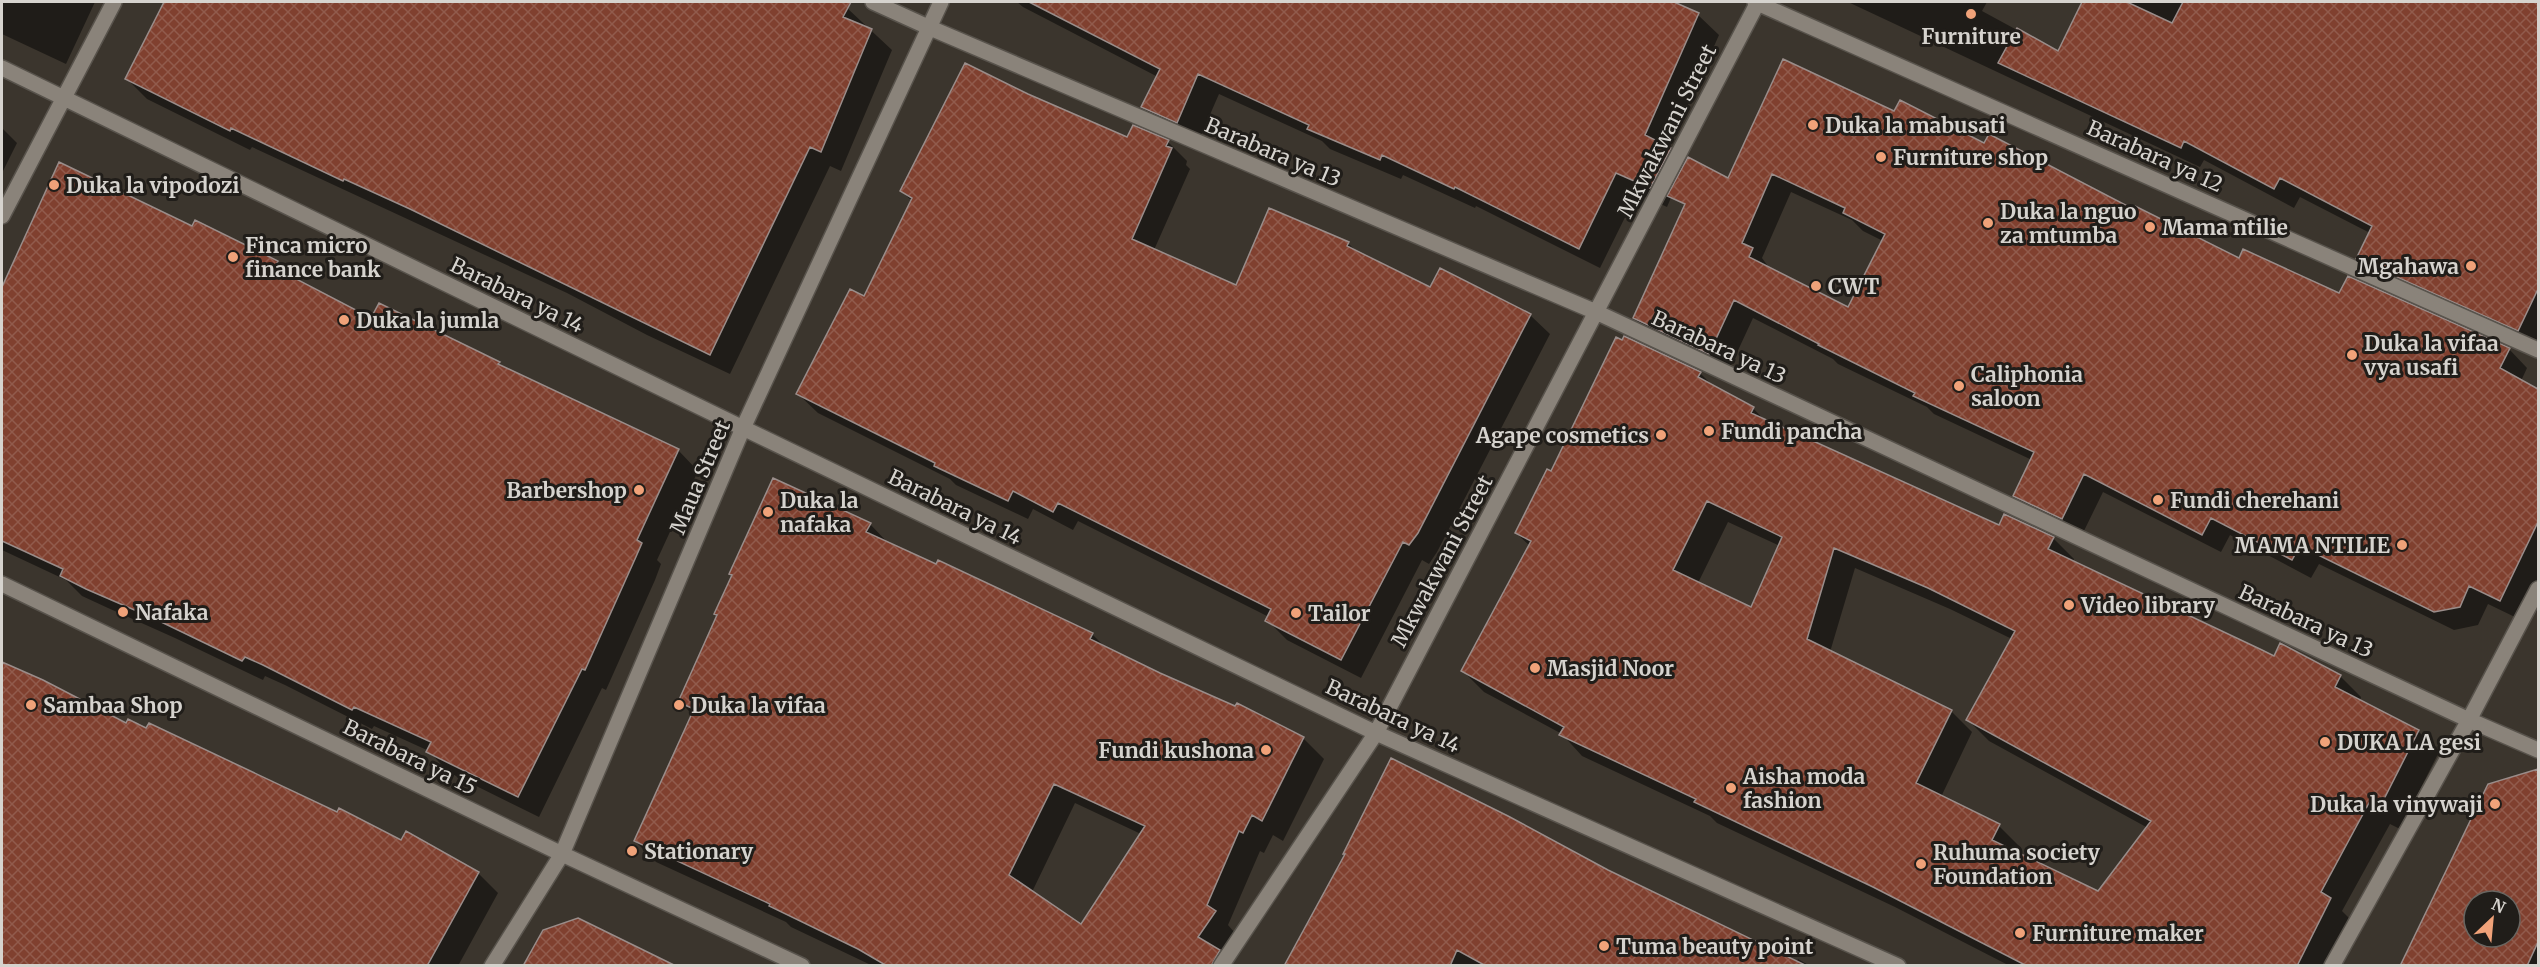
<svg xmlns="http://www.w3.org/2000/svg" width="2540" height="967" font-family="Merriweather,serif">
  <defs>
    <pattern id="building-cross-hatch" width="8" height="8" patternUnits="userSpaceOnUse" patternTransform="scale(1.5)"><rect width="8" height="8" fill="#80402f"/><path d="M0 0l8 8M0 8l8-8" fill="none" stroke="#915b4c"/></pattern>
  </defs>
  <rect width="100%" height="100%" fill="#3b352d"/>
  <!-- shadow -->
  <path fill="#0007" fill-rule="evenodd" d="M 2,2 L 95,2 L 66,64 L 2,34 Z
    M 192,2 L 831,2 L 847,8 L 892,50 L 841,171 L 830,166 L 730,374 L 647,335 L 567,293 L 252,147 L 250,150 L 147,99 L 127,79 L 186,16 Z
    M 1017,2 L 1670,2 L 1698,15 L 1719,35 L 1668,150 L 1684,167 L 1667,207 L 1637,193 L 1600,268 L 1476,206 L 1475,208 L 1403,175 L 1401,179 L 1330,149 L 1322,141 L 1219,94 L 1198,142 L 1164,128 L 1143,107 L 1158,77 L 1023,7 Z
    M 1848,2 L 1987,2 L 1982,11 L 2059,53 L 2084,2 L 2538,2 L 2538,347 L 2377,278 L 2358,258 L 2370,233 L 2300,197 L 2294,208 L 2204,160 L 2200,167 Z
    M 1028,96 L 1128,138 L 1168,142 L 1187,161 L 1186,165 L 1190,169 L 1154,250 L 1237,287 L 1348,243 L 1358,253 L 1431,289 L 1530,315 L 1550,334 L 1437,552 L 1429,564 L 1422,560 L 1361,678 L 1287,640 L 1267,620 L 1269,617 L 1078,521 L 1073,530 L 1033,509 L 1028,519 L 956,485 L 950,479 L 818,413 L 798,394 L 865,298 L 912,201 L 901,191 Z
    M 1895,113 L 1985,145 L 2240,260 L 2340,295 L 2509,349 L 2527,368 L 2521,381 L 2538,390 L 2538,612 L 2525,606 L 2519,619 L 2488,604 L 2478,625 L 2454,630 L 2319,564 L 2311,578 L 2230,535 L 2221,552 L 2103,492 L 2081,537 L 2033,514 L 2015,496 L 2032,460 L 1934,414 L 1927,407 L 1838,364 L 1833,359 L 1753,318 L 1728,372 L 1653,337 L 1634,318 L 1729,180 ZM 1791,192 L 1852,220 L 1863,231 L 1883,241 L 1848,309 L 1770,269 L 1762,258 Z
    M 2,128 L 17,143 L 2,173 Z
    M 60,164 L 193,228 L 277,262 L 297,281 L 372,320 L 499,363 L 505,369 L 678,450 L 698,471 L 657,560 L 661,564 L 655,580 L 606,690 L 602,688 L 539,817 L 448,772 L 429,751 L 374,726 L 372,729 L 285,685 L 265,676 L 263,680 L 175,638 L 108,608 L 82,596 L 66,580 L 2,550 L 2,287 Z
    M 1700,373 L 1715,388 L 1753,408 L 1766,422 L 1999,527 L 2053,538 L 2074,559 L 2072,563 L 2275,658 L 2340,676 L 2361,697 L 2360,701 L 2418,731 L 2439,752 L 2400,829 L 2390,824 L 2342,911 L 2351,920 L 2329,966 L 2010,966 L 1895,907 L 1717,823 L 1710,816 L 1582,756 L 1562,734 L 1484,692 L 1463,671 L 1530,546 L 1516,533 L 1551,473 ZM 1728,522 L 1780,546 L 1752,609 L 1698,583 ZM 1855,568 L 1950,609 L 2012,639 L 1968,720 L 1989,741 L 2148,828 L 2099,893 L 2017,853 L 2020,847 L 1999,826 L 1941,797 L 1972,732 L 1951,711 L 1830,652 Z
    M 870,524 L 890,545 L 1092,634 L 1106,648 L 1235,708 L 1238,704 L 1303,738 L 1324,759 L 1283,841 L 1273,835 L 1264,853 L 1260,851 L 1228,925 L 1235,933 L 1221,953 L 1233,966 L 873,966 L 791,927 L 786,922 L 656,862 L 635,841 L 693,715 L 680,702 ZM 1075,803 L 1141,834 L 1082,926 L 1032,892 Z
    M 2,663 L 127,725 L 478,873 L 498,893 L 458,966 L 2,966 Z
    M 2528,774 L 2538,779 L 2538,966 L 2402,966 ZM 2474,901 L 2510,901 L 2510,937 L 2474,937 Z
    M 1608,871 L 1796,962 L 1798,959 L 1810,966 L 1286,966 Z"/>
  <!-- building -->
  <path fill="url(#building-cross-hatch)" stroke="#9a8d8a" stroke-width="1.5" fill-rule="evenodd" d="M 164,2 L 851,2 L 843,17 L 872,29 L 821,152 L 810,147 L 710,355 L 410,209 L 344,179 L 343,181 L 231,128 L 230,131 L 125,79 Z
    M 1029,2 L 1674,2 L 1699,13 L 1645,135 L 1671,148 L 1650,188 L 1616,173 L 1579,249 L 1455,187 L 1454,189 L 1382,155 L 1380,160 L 1307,129 L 1309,125 L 1198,74 L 1177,123 L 1141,107 L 1160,69 Z
    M 2082,2 L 2127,2 L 2172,23 L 2183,2 L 2538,2 L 2538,289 L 2518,331 L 2356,259 L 2372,226 L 2280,178 L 2274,189 L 2184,141 L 2181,148 L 1998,63 L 2017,28 L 2058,51 Z
    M 1783,59 L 1894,111 L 1900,100 L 1984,143 L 1989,134 L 2133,209 L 2135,206 L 2239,258 L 2243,249 L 2339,293 L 2348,276 L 2510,348 L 2500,368 L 2538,389 L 2538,522 L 2500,601 L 2469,586 L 2460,607 L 2434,612 L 2300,546 L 2292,560 L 2211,518 L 2202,535 L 2084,474 L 2062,519 L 2013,496 L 2034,452 L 1913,396 L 1915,393 L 1818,345 L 1819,344 L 1734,300 L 1709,354 L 1633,318 L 1685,204 L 1667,196 L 1688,157 L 1728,178 ZM 1772,174 L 1845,208 L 1843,213 L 1885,234 L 1848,307 L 1749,257 L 1753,248 L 1742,243 Z
    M 965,63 L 1028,94 L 1127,137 L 1133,125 L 1169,140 L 1166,146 L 1172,148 L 1132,239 L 1236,285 L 1269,208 L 1349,242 L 1347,246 L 1430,287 L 1440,268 L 1531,314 L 1418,533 L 1409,545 L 1403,542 L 1341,660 L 1265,621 L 1271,609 L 1058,503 L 1053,512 L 1013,491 L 1008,501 L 934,466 L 935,463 L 796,394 L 850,289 L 864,296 L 912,198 L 900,191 Z
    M 59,162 L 192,226 L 195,220 L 278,261 L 275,268 L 371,318 L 379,303 L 500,362 L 498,364 L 679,449 L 637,540 L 642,543 L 635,559 L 585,670 L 582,669 L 518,797 L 426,752 L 431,742 L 354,707 L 352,710 L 263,665 L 245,657 L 242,661 L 153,618 L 86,589 L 60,576 L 63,569 L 2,541 L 2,287 Z
    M 1624,336 L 1701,372 L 1698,377 L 1754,407 L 1751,413 L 1999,525 L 2004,514 L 2054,537 L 2048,549 L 2262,650 L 2274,656 L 2280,643 L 2341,675 L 2335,687 L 2419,730 L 2379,809 L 2369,803 L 2321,892 L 2331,898 L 2297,966 L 2027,966 L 1873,887 L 1694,802 L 1696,799 L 1559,735 L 1564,727 L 1461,671 L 1531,541 L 1515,533 L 1547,469 L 1551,471 L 1616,337 L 1622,340 ZM 1707,501 L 1782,537 L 1751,607 L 1673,570 ZM 1834,548 L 1928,588 L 2015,631 L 1966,720 L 2151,821 L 2098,891 L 1992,840 L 2000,824 L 1916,783 L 1952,710 L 1807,639 Z
    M 773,478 L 871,523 L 866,532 L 936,564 L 938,560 L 1093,633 L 1090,639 L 1160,673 L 1235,706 L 1237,703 L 1304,737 L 1262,821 L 1252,815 L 1243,833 L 1239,831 L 1207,905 L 1216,911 L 1198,937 L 1220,950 L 1211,966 L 887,966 L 858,949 L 769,906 L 770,904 L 634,841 L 694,709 L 678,702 L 717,615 L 714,614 L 732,575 L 729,574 ZM 1054,784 L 1145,826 L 1081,924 L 1009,875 Z
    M 2,662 L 43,680 L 126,723 L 128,719 L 146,728 L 149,723 L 337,812 L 339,808 L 401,840 L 406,831 L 479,872 L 427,966 L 2,966 Z
    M 1391,758 L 1508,816 L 1608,870 L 1807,966 L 1486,966 L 1457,950 L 1450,966 L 1284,966 L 1345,854 L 1343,854 Z
    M 2538,769 L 2538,942 L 2527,966 L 2400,966 L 2488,784 ZM 2474,901 L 2510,901 L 2510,937 L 2474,937 Z
    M 578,918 L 676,966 L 523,966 L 543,930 Z"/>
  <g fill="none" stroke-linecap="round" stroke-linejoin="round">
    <!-- street casing -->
    <g stroke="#58534c" stroke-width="18">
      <path id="street" d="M 873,2 L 928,27 L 1596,312 L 2469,720 L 2538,750
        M 1755,2 L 2538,350
        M 2,68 L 743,428 L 1376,733 L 1898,966
        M 2,216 L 114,2
        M 2,584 L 562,854 L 802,966
        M 492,966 L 562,854 L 743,428 L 941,2
        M 1221,966 L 1376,733 L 1758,2
        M 2332,966 L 2469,720 L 2538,589"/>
    </g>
    <!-- street -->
    <use href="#street" stroke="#8a837a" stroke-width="15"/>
  </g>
  <!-- markers -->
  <g fill="#f0a279" stroke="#201d19" stroke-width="2">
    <circle cx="1971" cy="14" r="6"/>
    <circle cx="1813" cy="125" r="6"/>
    <circle cx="1881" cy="157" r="6"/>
    <circle cx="54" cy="185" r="6"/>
    <circle cx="1988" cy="223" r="6"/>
    <circle cx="2150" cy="227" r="6"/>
    <circle cx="233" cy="257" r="6"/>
    <circle cx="2471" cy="266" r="6"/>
    <circle cx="1816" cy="286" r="6"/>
    <circle cx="344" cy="320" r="6"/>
    <circle cx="2352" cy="355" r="6"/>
    <circle cx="1959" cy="386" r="6"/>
    <circle cx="1709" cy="431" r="6"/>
    <circle cx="1661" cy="435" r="6"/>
    <circle cx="639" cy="490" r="6"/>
    <circle cx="2158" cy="500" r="6"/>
    <circle cx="768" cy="512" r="6"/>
    <circle cx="2402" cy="545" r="6"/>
    <circle cx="2069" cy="605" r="6"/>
    <circle cx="123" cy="612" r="6"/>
    <circle cx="1296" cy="613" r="6"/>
    <circle cx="1535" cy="668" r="6"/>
    <circle cx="31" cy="705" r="6"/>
    <circle cx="679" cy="705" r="6"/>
    <circle cx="2325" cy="742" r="6"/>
    <circle cx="1266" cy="750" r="6"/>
    <circle cx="1731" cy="788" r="6"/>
    <circle cx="2495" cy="804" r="6"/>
    <circle cx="632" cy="851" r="6"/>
    <circle cx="1921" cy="864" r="6"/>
    <circle cx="2020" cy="933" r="6"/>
    <circle cx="1604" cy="946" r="6"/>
  </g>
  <g text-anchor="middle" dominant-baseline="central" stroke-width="6" stroke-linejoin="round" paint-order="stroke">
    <!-- poi labels -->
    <g font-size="21" font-weight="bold" fill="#d6d3ce" stroke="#201d19" text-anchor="start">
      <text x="1971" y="36" text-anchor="middle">Furniture</text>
      <text x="1825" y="125">Duka la mabusati</text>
      <text x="1893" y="157">Furniture shop</text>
      <text x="66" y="185">Duka la vipodozi</text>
      <text x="2000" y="211">Duka la nguo<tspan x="2000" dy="24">za mtumba</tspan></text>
      <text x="2162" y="227">Mama ntilie</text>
      <text x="245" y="245">Finca micro<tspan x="245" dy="24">finance bank</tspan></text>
      <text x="2459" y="266" text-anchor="end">Mgahawa</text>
      <text x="1828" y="286">CWT</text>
      <text x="356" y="320">Duka la jumla</text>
      <text x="2364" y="343">Duka la vifaa<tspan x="2364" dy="24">vya usafi</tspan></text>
      <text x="1971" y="374">Caliphonia<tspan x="1971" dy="24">saloon</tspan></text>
      <text x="1721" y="431">Fundi pancha</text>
      <text x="1649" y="435" text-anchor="end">Agape cosmetics</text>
      <text x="627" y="490" text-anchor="end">Barbershop</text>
      <text x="780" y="500">Duka la<tspan x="780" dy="24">nafaka</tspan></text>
      <text x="2170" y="500">Fundi cherehani</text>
      <text x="2390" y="545" text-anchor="end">MAMA NTILIE</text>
      <text x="2081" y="605">Video library</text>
      <text x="135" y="612">Nafaka</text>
      <text x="1308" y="613">Tailor</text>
      <text x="1547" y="668">Masjid Noor</text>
      <text x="43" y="705">Sambaa Shop</text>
      <text x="691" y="705">Duka la vifaa</text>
      <text x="2337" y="742">DUKA LA gesi</text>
      <text x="1254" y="750" text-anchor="end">Fundi kushona</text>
      <text x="1743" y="776">Aisha moda<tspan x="1743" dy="24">fashion</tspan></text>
      <text x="2483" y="804" text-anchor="end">Duka la vinywaji</text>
      <text x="644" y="851">Stationary</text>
      <text x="1933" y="852">Ruhuma society<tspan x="1933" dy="24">Foundation</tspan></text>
      <text x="2032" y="933">Furniture maker</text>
      <text x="1616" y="946">Tuma beauty point</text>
    </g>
    <!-- street labels -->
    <g font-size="21" fill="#d6d3ce" stroke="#201d19">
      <text transform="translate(1667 131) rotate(-63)">Mkwakwani Street</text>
      <text transform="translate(1273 152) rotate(23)">Barabara ya 13</text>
      <text transform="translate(2155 156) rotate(24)">Barabara ya 12</text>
      <text transform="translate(517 295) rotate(26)">Barabara ya 14</text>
      <text transform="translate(1719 347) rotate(25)">Barabara ya 13</text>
      <text transform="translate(700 477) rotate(-67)">Maua Street</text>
      <text transform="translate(955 507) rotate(26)">Barabara ya 14</text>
      <text transform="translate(1442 561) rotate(-62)">Mkwakwani Street</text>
      <text transform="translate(2306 621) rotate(25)">Barabara ya 13</text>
      <text transform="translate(1393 716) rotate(25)">Barabara ya 14</text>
      <text transform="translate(410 757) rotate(26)">Barabara ya 15</text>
    </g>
  </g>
  <!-- border -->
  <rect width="2540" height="967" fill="none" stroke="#d6d3ce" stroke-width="6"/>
  <!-- north arrow -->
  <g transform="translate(2492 919) rotate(26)"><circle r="28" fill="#201d19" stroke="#696661" stroke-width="1.5"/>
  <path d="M0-4.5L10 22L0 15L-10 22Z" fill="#f0a279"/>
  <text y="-9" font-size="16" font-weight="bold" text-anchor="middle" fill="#d6d3ce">N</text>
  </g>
</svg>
